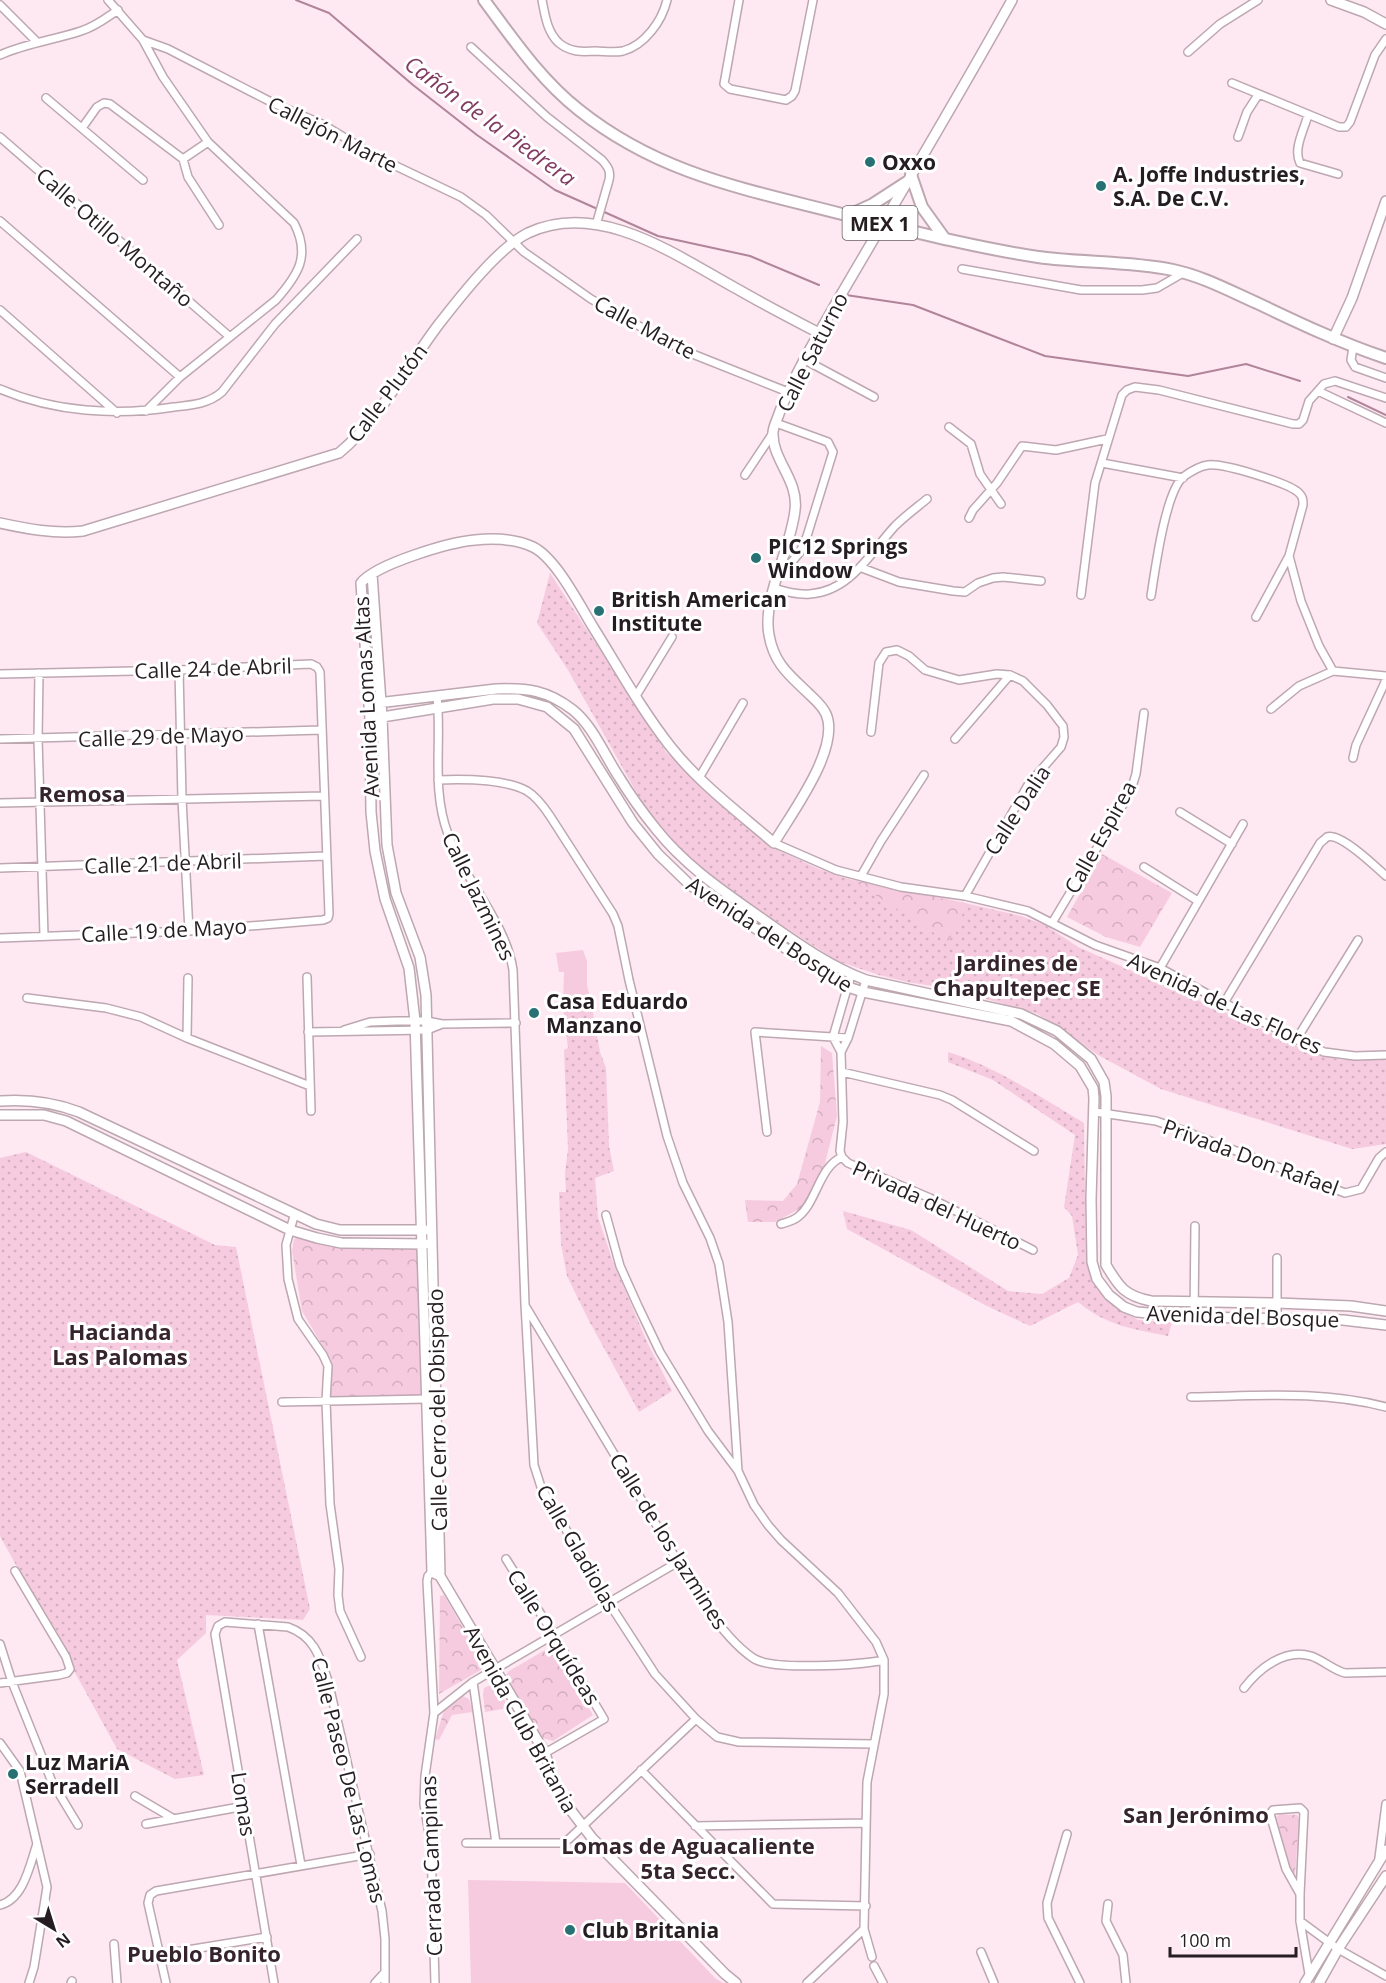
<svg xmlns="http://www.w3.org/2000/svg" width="1386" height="1983" font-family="'Open Sans',sans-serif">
  <defs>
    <pattern id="grass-dots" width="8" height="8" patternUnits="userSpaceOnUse" patternTransform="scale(1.5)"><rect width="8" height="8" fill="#f6cbdf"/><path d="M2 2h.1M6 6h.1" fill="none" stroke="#d3aebf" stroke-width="1.8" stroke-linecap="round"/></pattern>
    <pattern id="park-crowns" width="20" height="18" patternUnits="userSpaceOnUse" patternTransform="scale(1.5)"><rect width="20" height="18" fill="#f6cbdf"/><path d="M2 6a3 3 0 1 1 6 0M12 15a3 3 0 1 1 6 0" fill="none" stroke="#d3aebf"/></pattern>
  </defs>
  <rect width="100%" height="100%" fill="#fee8f2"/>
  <!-- grass -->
  <path fill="url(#grass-dots)" d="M 550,573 L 666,752 L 712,798 L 769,846 L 819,869 L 852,880 L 943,898 L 1021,916 L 1045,925 L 1078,947 L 1285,1039 L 1312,1054 L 1342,1060 L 1386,1059 L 1386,1144 L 1352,1149 L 1161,1089 L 1098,1055 L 1038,1014 L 952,989 L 907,982 L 879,975 L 837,961 L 751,905 L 709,874 L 682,850 L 645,808 L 568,670 L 537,623 Z
    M 563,1006 L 592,1007 L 600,1052 L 606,1068 L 609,1146 L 614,1171 L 595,1178 L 598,1217 L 612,1259 L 647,1342 L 672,1391 L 639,1412 L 588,1319 L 567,1276 L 561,1244 L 559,1192 L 566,1192 L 565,1173 L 568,1149 L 564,1050 L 568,1048 Z
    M 948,1052 C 997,1067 1040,1097 1084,1123 L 1086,1262 L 1093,1284 L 1116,1306 L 1138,1320 L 1172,1322 L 1168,1336 C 1133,1329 1107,1326 1078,1302 L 1030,1326 L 985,1305 L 847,1229 L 843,1211 L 911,1230 L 1008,1291 L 1042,1294 L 1069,1278 L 1078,1255 L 1072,1216 L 1064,1207 L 1075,1135 L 993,1080 L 948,1062 Z
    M 26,1152 L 215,1245 L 236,1247 L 310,1609 L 303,1620 L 206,1615 L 206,1633 L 177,1660 L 204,1775 L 175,1779 L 117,1749 L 0,1536 L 0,1158 Z"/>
  <!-- park -->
  <path fill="url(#park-crowns)" d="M 1102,854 L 1172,893 L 1140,947 L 1106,937 L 1067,917 Z
    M 852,880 L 968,904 L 948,942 Z
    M 821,1046 L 832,1053 L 837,1116 L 823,1171 L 807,1205 L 775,1222 L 748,1222 L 745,1200 L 783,1201 L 797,1184 L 820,1102 Z
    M 301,1236 L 421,1248 L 425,1395 L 330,1396 L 331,1360 L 302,1311 L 292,1251 L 294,1239 Z
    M 444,1595 L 486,1667 L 439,1694 L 440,1596 Z
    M 552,1646 L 593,1715 L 553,1741 L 539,1737 L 506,1675 L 509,1671 Z
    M 495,1683 L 509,1708 L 485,1712 L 483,1694 L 484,1688 Z
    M 463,1696 L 469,1699 L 473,1712 L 452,1715 L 439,1740 L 435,1739 L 444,1711 Z
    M 1280,1814 L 1297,1815 L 1299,1819 L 1295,1876 L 1292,1873 L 1276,1817 Z"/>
  <!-- garden -->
  <path fill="#f6cbdf" d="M 583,950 L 587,961 L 587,985 L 592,1007 L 563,1006 L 564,972 L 559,972 L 556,953 Z
    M 468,1880 L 625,1883 L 715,1978 L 723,1983 L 471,1983 Z"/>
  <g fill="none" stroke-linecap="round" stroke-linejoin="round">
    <!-- stream -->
    <path stroke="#b08499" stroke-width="2" d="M 296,0 L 329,13 L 413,85 L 477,135 L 555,190 L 658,236 L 750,256 L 819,285
      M 846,295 L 913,305 L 1045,356 L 1188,376 L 1246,364 L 1300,381
      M 1348,397 L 1386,415"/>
    <!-- street casing -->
    <g stroke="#bda7b1" stroke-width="10">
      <path id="street" d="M 108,0 L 143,40 L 163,77 L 208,142 L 294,223 C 311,256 298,275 276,300 L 180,377 L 146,411
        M 542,0 C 545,15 547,32 559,43 C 570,52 581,52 595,51 C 603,51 614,53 623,51 C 645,45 662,21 667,0
        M 739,0 L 724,84 L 730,89 L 786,100 L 792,96 L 795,91 L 813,0
        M 0,5 L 36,41
        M 143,40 L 168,49 L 273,103 L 322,124 L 377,157 L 461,197 L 486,215 L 524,252 L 591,299 L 680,349 L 788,392
        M 471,47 L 547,117 L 602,160 C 608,167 611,171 609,180 L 596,225
        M 1188,52 L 1220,24 L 1258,0
        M 0,55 C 27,43 54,40 81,31 C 95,27 106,18 118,10
        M 1232,83 L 1339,127 L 1346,127 L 1350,122 L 1375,55 L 1386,39
        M 46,98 L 143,180
        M 1308,115 C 1304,130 1293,149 1300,163 L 1338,174
        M 82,128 L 97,107 L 104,103 L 110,104 L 183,159 L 208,142
        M 0,137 L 230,337
        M 1238,137 L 1247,112 L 1258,95
        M 183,159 L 188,177 L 219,225
        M 0,221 L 180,377
        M 962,269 L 1081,290 L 1142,290 L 1157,288 L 1183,273
        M 0,310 L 117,413
        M 1353,347 L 1351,360 L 1355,367 L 1386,378
        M 805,360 L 874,397
        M 0,389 C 54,412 116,416 174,407 C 192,405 208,404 222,392 L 275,324 L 357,239
        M 1318,391 L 1386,423
        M 776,423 L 828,442 L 833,452 L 807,536 L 800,552 L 791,563 L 781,567
        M 949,427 L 971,444 L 980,474 L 1001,504
        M 1102,463 L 1183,478
        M 745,475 L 773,433
        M 969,518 L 973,510 L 997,483 L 1022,446 L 1056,450 L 1107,439
        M 862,568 L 899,582 L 953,591 L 965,592 L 978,583 L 993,578 L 1003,577 L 1041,581
        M 774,588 C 786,592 798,595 810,594 C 851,591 871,552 895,526 C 905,516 916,508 927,499
        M 1081,595 L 1095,483 L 1122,395 L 1127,390 L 1135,387 L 1159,390 L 1293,424 L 1299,424 L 1303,420 L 1309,401 L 1324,384 L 1335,381 L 1386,398
        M 1151,596 C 1155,571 1165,493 1183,477 C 1190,472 1199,466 1208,465 C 1223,463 1289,483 1299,493 C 1303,497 1303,500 1303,505 L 1289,556 L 1301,601 L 1319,646 L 1333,671 L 1386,676
        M 1256,617 L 1289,556
        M 179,670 L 182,799 L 189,931
        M 39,673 L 38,739 L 44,935
        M 0,674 L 179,670 L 311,664 L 317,667 L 320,672 L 329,914 L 328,918 L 323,920 L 189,931 L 0,938
        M 437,696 C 442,742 431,789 448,834 C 464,880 506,922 513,970 L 525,1304 L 534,1465 L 541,1487 L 609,1603 L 655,1674 L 696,1719 L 717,1737 L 739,1742 L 873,1744
        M 636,696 L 672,637
        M 1271,709 L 1299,686 L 1333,671
        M 871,732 L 879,663 L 886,652 L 897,650 L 909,656 L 925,670 L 959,680 L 997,674 L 1010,675 L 1023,681 L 1047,705 L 1063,726 L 1064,737 L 1061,747 L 1028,785 L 965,896
        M 0,739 L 321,730
        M 955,739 L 1010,675
        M 1353,758 L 1356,745 L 1386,680
        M 699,778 L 743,703
        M 438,780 C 463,779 505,779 527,791 C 537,797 544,807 550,816 L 613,914 L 618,926 L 629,980 L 667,1136 L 683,1183 L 710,1238 L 719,1264 L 728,1322 L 738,1471
        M 0,803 L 324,796
        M 1180,812 L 1232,844
        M 774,843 L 836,870 L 901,887 L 965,896 L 1028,911 L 1095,945 L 1160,968 L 1224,1003 L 1324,1052 L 1355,1056 L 1386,1055
        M 1144,867 L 1198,901
        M 0,868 L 326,856
        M 861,876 L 881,841 L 924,775
        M 1052,923 L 1130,793 L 1136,774 L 1144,713
        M 1160,968 L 1243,824
        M 307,977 L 311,1111
        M 27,998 L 106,1008 L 141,1017 L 187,1038 L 310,1086
        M 1224,1003 L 1320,843 C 1320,843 1326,838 1327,837 C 1340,832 1376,867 1386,876
        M 344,1030 L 370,1022 L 397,1021 L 427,1021 L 442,1024 L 516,1023
        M 308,1032 L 427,1030 L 442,1024
        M 187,1038 L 188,978
        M 1296,1040 L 1358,940
        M 841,1052 L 848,1038 L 866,980
        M 842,1072 L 940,1095 L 952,1100 L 1034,1151
        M 1095,1112 L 1156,1121 L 1179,1129 L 1345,1193 L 1361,1189 L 1379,1158 L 1386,1152
        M 767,1132 L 755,1032 L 848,1038
        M 842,1157 L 848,1163 L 930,1198 L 1033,1250
        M 842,1157 L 840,1151 L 843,1122 L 841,1052 L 833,1037 L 851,975
        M 606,1215 L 620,1266 L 638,1306 L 660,1352 L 708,1431 L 738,1471 L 754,1505 L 768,1525 L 781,1540 L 838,1593 L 876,1642 L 884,1660 L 884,1694 L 867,1782 L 864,1929 L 872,1957
        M 294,1216 L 286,1245 L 288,1279 L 298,1319 L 323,1355 L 328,1366 L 326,1401 L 330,1504 L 339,1569 L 338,1595 L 340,1611 L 361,1657
        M 781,1224 C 787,1222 794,1221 799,1216 C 817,1201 819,1167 842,1157
        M 526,1307 C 568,1376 609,1445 650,1514 C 675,1556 713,1631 753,1658 C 772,1671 859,1665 884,1660
        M 1194,1317 L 1195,1226
        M 1277,1320 L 1277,1258
        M 1191,1397 C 1258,1396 1321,1390 1386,1407
        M 282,1402 L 427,1399
        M 506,1559 L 554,1635 L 604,1719 L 545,1753
        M 434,1570 L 428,1576 L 427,1581 L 434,1713 L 425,1776 L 424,1804 L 431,1846 L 435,1983
        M 258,1624 L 301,1865
        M 0,1644 L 12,1682 L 52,1782 L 78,1825
        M 473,1682 L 496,1843
        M 0,1683 L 59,1675 L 67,1673 L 70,1669 L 66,1657 L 15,1571
        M 1244,1688 C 1259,1669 1284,1648 1311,1656 C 1323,1660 1333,1670 1345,1673 L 1386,1672
        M 434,1713 L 473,1682 L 678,1562
        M 0,1743 L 20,1771 L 47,1887 L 34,1967 L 29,1983
        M 641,1770 L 773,1904 L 866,1906
        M 135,1796 L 174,1819
        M 146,1824 L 245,1806
        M 695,1826 L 866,1823
        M 1067,1834 L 1047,1903 L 1048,1918 L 1080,1983
        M 466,1843 L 562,1843 L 569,1839 L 696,1719
        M 1379,1858 L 1386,1804
        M 1300,1894 L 1286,1869 L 1270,1814 L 1273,1810 L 1300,1808 L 1304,1812 L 1300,1894 L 1300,1921 L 1309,1974
        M 1108,1904 L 1106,1921 L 1123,1955 L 1126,1983
        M 0,1905 C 24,1899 30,1864 37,1844
        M 1300,1921 L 1338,1949 L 1386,1976
        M 114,1944 L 117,1983
        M 175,1952 L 267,1937
        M 981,1952 L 994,1983
        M 874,1966 L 883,1983
        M 71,1983 L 72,1981
        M 166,1983 L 148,1903 L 150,1895 L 156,1891 L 370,1854
        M 274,1983 L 215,1634 L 218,1626 L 225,1622 L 288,1627 C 314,1636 320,1657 328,1681 L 382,1911 L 385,1939 L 385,1983
        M 375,1983 L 385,1972
        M 807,1983 L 864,1929"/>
    </g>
    <!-- secondary casing -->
    <g stroke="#bda7b1" stroke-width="12">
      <path id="secondary" d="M 1331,0 L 1364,12 L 1386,24
        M 1333,339 L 1352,298 L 1386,201
        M 0,523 C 28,529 53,534 83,531 L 339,453 C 380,419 407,366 439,324 C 460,297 498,248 528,233 C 600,199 678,257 739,290 C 765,305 792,319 819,333
        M 372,574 L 382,717 L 387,845 L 396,893 L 420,957 L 426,995 L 440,1576
        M 369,704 L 496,689 C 528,688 547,690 573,710 C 593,726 605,756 619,777 C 630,795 643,813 656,829 C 686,867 726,893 764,920 C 797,943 829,966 866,980 L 1021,1014 L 1057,1031 L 1091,1059 L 1104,1082 L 1106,1096 L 1106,1265 C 1119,1287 1125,1296 1151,1301 L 1277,1303 L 1351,1306 L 1386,1311
        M 370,719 L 493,699 L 518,699 L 547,707 L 574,729 L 633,823 L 658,854 L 690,885 L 788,950 L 848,987 L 863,992 L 1011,1021 L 1054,1044 L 1080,1066 L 1093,1088 L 1094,1098 L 1091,1199 L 1092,1262 L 1097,1279 L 1109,1295 L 1124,1307 L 1137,1312 L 1194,1317 L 1343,1320 L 1386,1325
        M 0,1101 C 28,1099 53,1102 79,1112 L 316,1224 L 340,1230 L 425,1230
        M 0,1115 L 44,1115 L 66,1121 L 290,1230 L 317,1238 L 341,1243 L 425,1244
        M 736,1983 L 725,1974 L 592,1838 L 563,1800 L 555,1787 L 545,1753 L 440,1576 L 432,1572 L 415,1021 L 409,968 L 385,899 L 375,851 L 371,812 L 370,719 L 361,583 C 376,564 450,542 475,540 C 495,538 516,539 533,547 C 556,558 580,606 593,627 C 618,667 641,709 670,746 C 699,783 738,812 774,843 C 791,814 841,748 826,714 C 822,705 814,699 807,692 C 788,674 774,663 769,635 C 762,598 791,549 795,510 C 799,480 772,460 773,433 C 773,426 778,418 780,411 C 795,374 815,340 835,305 C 894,204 955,103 1012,0
        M 1305,1983 L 1386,1850
        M 1319,1983 L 1338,1949 L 1386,1876"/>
    </g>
    <!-- primary casing -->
    <g stroke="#bda7b1" stroke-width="14">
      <path id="primary" d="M 484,0 C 513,39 540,79 579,110 C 659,174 745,189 842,214 C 907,230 972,247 1038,257 C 1082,263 1130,261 1173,270 C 1202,276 1230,291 1257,303 C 1299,323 1341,343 1386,358
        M 911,175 L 922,207 L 945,239
        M 849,215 L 873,204 L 907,182"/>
    </g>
    <!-- street -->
    <use href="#street" stroke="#fff" stroke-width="7"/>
    <!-- secondary -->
    <use href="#secondary" stroke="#fff" stroke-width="9"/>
    <!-- primary -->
    <use href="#primary" stroke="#fff" stroke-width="10"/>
  </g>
  <!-- markers -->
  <g fill="#277174" stroke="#fff" stroke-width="2">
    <circle cx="870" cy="162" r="6"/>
    <circle cx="1101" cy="186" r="6"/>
    <circle cx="756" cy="558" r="6"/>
    <circle cx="599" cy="611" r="6"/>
    <circle cx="534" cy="1013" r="6"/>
    <circle cx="13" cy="1774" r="6"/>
    <circle cx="570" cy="1930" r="6"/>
  </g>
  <g text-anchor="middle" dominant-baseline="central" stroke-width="6" stroke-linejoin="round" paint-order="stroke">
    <!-- shield labels -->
    <rect fill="#fff" stroke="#666164" stroke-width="1.5" x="842.5" y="206" width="75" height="34" rx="4.5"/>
    <g font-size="20" font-weight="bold" fill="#251d21">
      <text x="880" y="223">MEX 1</text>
    </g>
    <!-- street labels -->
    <g font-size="21" fill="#251d21" stroke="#fff">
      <text transform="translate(333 134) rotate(27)">Callejón Marte</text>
      <text transform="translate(115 237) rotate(41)">Calle Otillo Montaño</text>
      <text transform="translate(645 327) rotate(28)">Calle Marte</text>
      <text transform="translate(812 352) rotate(-63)">Calle Saturno</text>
      <text transform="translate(387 393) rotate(-53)">Calle Plutón</text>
      <text transform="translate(213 668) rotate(-2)">Calle 24 de Abril</text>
      <text transform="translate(366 697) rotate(-93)">Avenida Lomas Altas</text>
      <text transform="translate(161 736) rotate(-2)">Calle 29 de Mayo</text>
      <text transform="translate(1017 810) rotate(-57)">Calle Dalia</text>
      <text transform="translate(1100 837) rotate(-61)">Calle Espirea</text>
      <text transform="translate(163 863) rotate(-2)">Calle 21 de Abril</text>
      <text transform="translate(479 896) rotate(64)">Calle Jazmines</text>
      <text transform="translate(164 930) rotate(-3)">Calle 19 de Mayo</text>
      <text transform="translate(770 934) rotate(33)">Avenida del Bosque</text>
      <text transform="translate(1225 1003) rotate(25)">Avenida de Las Flores</text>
      <text transform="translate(1251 1157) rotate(20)">Privada Don Rafael</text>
      <text transform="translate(937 1205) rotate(25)">Privada del Huerto</text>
      <text transform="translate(1243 1316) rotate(2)">Avenida del Bosque</text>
      <text transform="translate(437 1410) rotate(-91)">Calle Cerro del Obispado</text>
      <text transform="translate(669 1541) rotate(58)">Calle de los Jazmines</text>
      <text transform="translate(578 1548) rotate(60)">Calle Gladiolas</text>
      <text transform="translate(554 1637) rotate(58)">Calle Orquídeas</text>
      <text transform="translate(521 1719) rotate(61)">Avenida Club Britania</text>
      <text transform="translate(349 1780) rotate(76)">Calle Paseo De Las Lomas</text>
      <text transform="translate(244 1804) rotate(81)">Lomas</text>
      <text transform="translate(431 1866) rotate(-92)">Cerrada Campinas</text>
    </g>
    <!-- poi labels -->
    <g font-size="21" font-weight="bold" fill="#251d21" stroke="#fff" text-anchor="start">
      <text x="882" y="162">Oxxo</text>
      <text x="1113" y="174">A. Joffe Industries,<tspan x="1113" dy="24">S.A. De C.V.</tspan></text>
      <text x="768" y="546">PIC12 Springs<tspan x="768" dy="24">Window</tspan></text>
      <text x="611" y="599">British American<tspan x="611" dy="24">Institute</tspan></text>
      <text x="546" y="1001">Casa Eduardo<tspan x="546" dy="24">Manzano</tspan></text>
      <text x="25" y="1762">Luz MariA<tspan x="25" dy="24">Serradell</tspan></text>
      <text x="582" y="1930">Club Britania</text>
    </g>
    <!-- water labels -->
    <g font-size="22" font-style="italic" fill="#823b61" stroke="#fff">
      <text transform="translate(491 120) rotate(36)">Cañón de la Piedrera</text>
    </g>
    <!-- neighbourhood labels -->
    <g font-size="22" font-weight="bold" fill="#35242c" stroke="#fff">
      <text x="82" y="793">Remosa</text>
      <text x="1017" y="962">Jardines de<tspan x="1017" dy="25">Chapultepec SE</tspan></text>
      <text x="120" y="1331">Hacianda<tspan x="120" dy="25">Las Palomas</tspan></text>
      <text x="1196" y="1814">San Jerónimo</text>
      <text x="688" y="1845">Lomas de Aguacaliente<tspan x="688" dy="25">5ta Secc.</tspan></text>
      <text x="204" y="1953">Pueblo Bonito</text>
    </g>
  </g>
  <!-- north arrow -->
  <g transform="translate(54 1929) rotate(142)" stroke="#ffffff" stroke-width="4.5" paint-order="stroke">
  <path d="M0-4.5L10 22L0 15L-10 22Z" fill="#251d21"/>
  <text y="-9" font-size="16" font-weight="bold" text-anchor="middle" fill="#251d21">N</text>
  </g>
  <!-- scale -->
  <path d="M1170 1947v9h126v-9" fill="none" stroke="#251d21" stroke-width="3"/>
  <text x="1179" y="1947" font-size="18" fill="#251d21" stroke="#ffffff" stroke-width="4.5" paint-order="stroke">100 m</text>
</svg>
